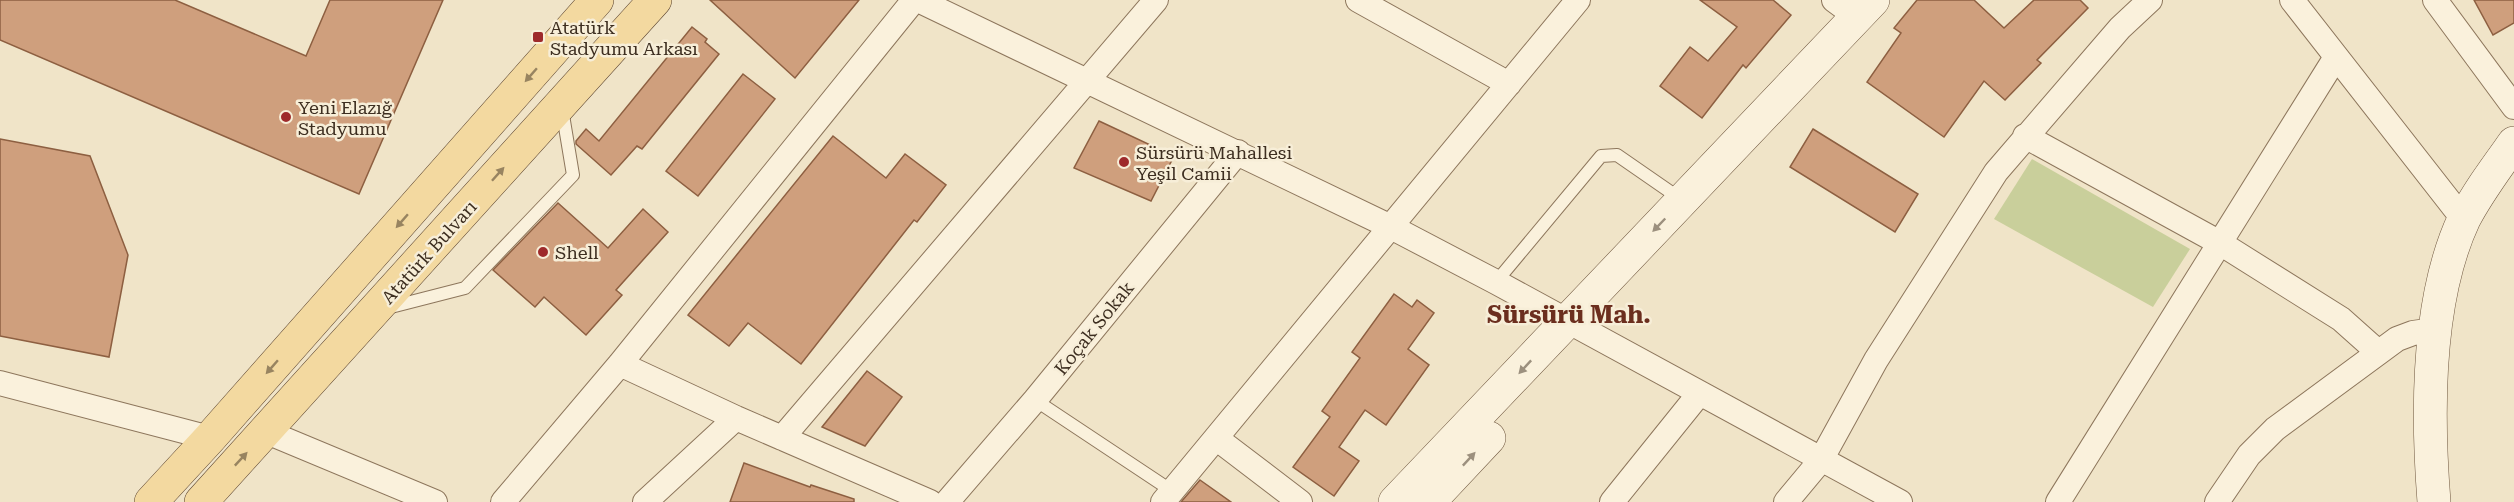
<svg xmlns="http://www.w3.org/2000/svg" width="2514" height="502" font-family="'Roboto Serif',serif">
  <rect width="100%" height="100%" fill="#f0e4c8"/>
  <!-- green -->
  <path fill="#c9cf9b" d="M 2032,159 L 2190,249 L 2153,307 L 1994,219 Z"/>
  <!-- building -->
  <path fill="#cf9f7d" stroke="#8d5f41" stroke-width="1.5" d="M 0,0 L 175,0 L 306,56 L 330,0 L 443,0 L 359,194 L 0,40 Z
    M 710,0 L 859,0 L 795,78 Z
    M 1700,0 L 1773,0 L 1791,15 L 1746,68 L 1743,65 L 1702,118 L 1660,86 L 1690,47 L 1708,61 L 1737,27 Z
    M 1917,0 L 1974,0 L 2004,28 L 2034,0 L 2080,0 L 2088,8 L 2037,60 L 2041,63 L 2005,100 L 1984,81 L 1944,137 L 1867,82 L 1901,33 L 1894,28 Z
    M 2474,0 L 2514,0 L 2514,23 L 2493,35 Z
    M 692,27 L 707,39 L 705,42 L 719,54 L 642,149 L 637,146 L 611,175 L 576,144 L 576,141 L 586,129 L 599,141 Z
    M 743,74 L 775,99 L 698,196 L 666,171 Z
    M 1099,121 L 1174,156 L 1151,201 L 1074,168 Z
    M 1813,129 L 1918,194 L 1895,232 L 1790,167 Z
    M 833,136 L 886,178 L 905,154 L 946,185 L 917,222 L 914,220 L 801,364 L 748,323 L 729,346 L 688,315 Z
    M 0,139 L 90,156 L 128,255 L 109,357 L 0,336 Z
    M 558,203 L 608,248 L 643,209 L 668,232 L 616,290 L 622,295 L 586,335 L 544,297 L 535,307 L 493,270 Z
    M 1394,294 L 1412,307 L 1417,300 L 1434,313 L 1408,349 L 1429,365 L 1386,425 L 1365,410 L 1339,447 L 1359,461 L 1334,496 L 1293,467 L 1330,417 L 1322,411 L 1360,358 L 1352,352 Z
    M 867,371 L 902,397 L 865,446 L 822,427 Z
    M 744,463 L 810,487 L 811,485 L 854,499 L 854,502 L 730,502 Z
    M 1200,480 L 1231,502 L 1181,502 Z"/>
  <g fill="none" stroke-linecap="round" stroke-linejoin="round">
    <!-- lane casing -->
    <g stroke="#8d765c" stroke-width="14">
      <path id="lane" d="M 1496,282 L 1601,156 L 1617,155 L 1682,200
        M 387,308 L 465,288 L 573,175 L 562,109
        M 1035,400 L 1172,491"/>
    </g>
    <!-- street casing -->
    <g stroke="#8d765c" stroke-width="26">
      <path id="street" d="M 918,0 L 1391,227 L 1496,282 L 1900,502
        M 1358,0 L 1509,84
        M 1834,0 L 1857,17
        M 2292,0 L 2464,220
        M 2435,0 L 2514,107
        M 2025,136 L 2220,243 L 2341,319 L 2378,352
        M 620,364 L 736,418 L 930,502
        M 0,383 L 210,438
        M 267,432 L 435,502
        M 782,438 L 1156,0
        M 1216,438 L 1300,502
        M 503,502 L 620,364 L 914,0
        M 645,502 L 736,418
        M 947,502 L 1035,400 L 1238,152
        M 1163,502 L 1578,0
        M 1612,502 L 1699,394
        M 1786,502 L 1821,460 L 1876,360 L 1996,172 L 2120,28 L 2150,0
        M 2058,502 L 2336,57
        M 2217,502 L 2249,455 L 2275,429 L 2397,339 L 2413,333 L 2434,330"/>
    </g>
    <!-- secondary casing -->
    <g stroke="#6f573f" stroke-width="34">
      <path id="secondary" d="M 1395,502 L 1873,0
        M 1429,502 L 1489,438
        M 2434,502 C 2427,414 2426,300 2464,219 C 2478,192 2496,168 2514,143"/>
    </g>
    <!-- primary casing -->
    <g stroke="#5b4430" stroke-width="34">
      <path id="primary" d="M 151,502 L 210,438 L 597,0
        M 201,502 L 655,0"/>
    </g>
    <!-- lane -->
    <use href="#lane" stroke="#faf1dc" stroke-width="12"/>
    <!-- street -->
    <use href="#street" stroke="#faf1dc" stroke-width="24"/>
    <!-- secondary -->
    <use href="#secondary" stroke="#faf1dc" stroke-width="33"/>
    <!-- primary -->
    <use href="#primary" stroke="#f3d9a0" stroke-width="33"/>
  </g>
  <!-- one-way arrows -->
  <defs><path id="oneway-solid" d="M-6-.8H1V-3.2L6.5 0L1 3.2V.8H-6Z" transform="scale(1.5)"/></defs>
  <g fill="#988460">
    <use href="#oneway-solid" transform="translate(531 75) rotate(131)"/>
    <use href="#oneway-solid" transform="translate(498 174) rotate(-48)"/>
    <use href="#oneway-solid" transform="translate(402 221) rotate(131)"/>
    <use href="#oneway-solid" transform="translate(272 367) rotate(131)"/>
    <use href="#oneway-solid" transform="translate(241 459) rotate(-47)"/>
  </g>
  <g fill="#9c907e">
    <use href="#oneway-solid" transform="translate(1659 225) rotate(134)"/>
    <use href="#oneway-solid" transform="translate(1525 367) rotate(133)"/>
    <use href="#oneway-solid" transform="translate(1469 459) rotate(-47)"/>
  </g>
  <!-- markers -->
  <g fill="#9e2a2b" stroke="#f7eed8" stroke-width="2">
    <rect x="532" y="31" width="12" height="12" rx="3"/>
    <circle cx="286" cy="117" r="6"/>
    <circle cx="1124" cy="162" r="6"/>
    <circle cx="543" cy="252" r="6"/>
  </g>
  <g text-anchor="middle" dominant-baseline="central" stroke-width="5" stroke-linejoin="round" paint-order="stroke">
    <!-- poi labels -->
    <g font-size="18" fill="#3d2e20" stroke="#f7eed8" text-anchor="start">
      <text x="550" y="27">Atatürk<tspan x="550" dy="21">Stadyumu Arkası</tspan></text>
      <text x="298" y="107">Yeni Elazığ<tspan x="298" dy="21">Stadyumu</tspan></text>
      <text x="1136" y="152">Sürsürü Mahallesi<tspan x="1136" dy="21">Yeşil Camii</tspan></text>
      <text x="555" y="252">Shell</text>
    </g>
    <!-- street labels -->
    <g font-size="18" fill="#3d2e20" stroke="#f7eed8">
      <text transform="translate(429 252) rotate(-48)">Atatürk Bulvarı</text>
      <text transform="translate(1094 328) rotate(-51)">Koçak Sokak</text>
    </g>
    <!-- district labels -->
    <g font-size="24" font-weight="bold" fill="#6b2e1e" stroke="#f7eed8">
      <text x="1569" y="315">Sürsürü Mah.</text>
    </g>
  </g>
</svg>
